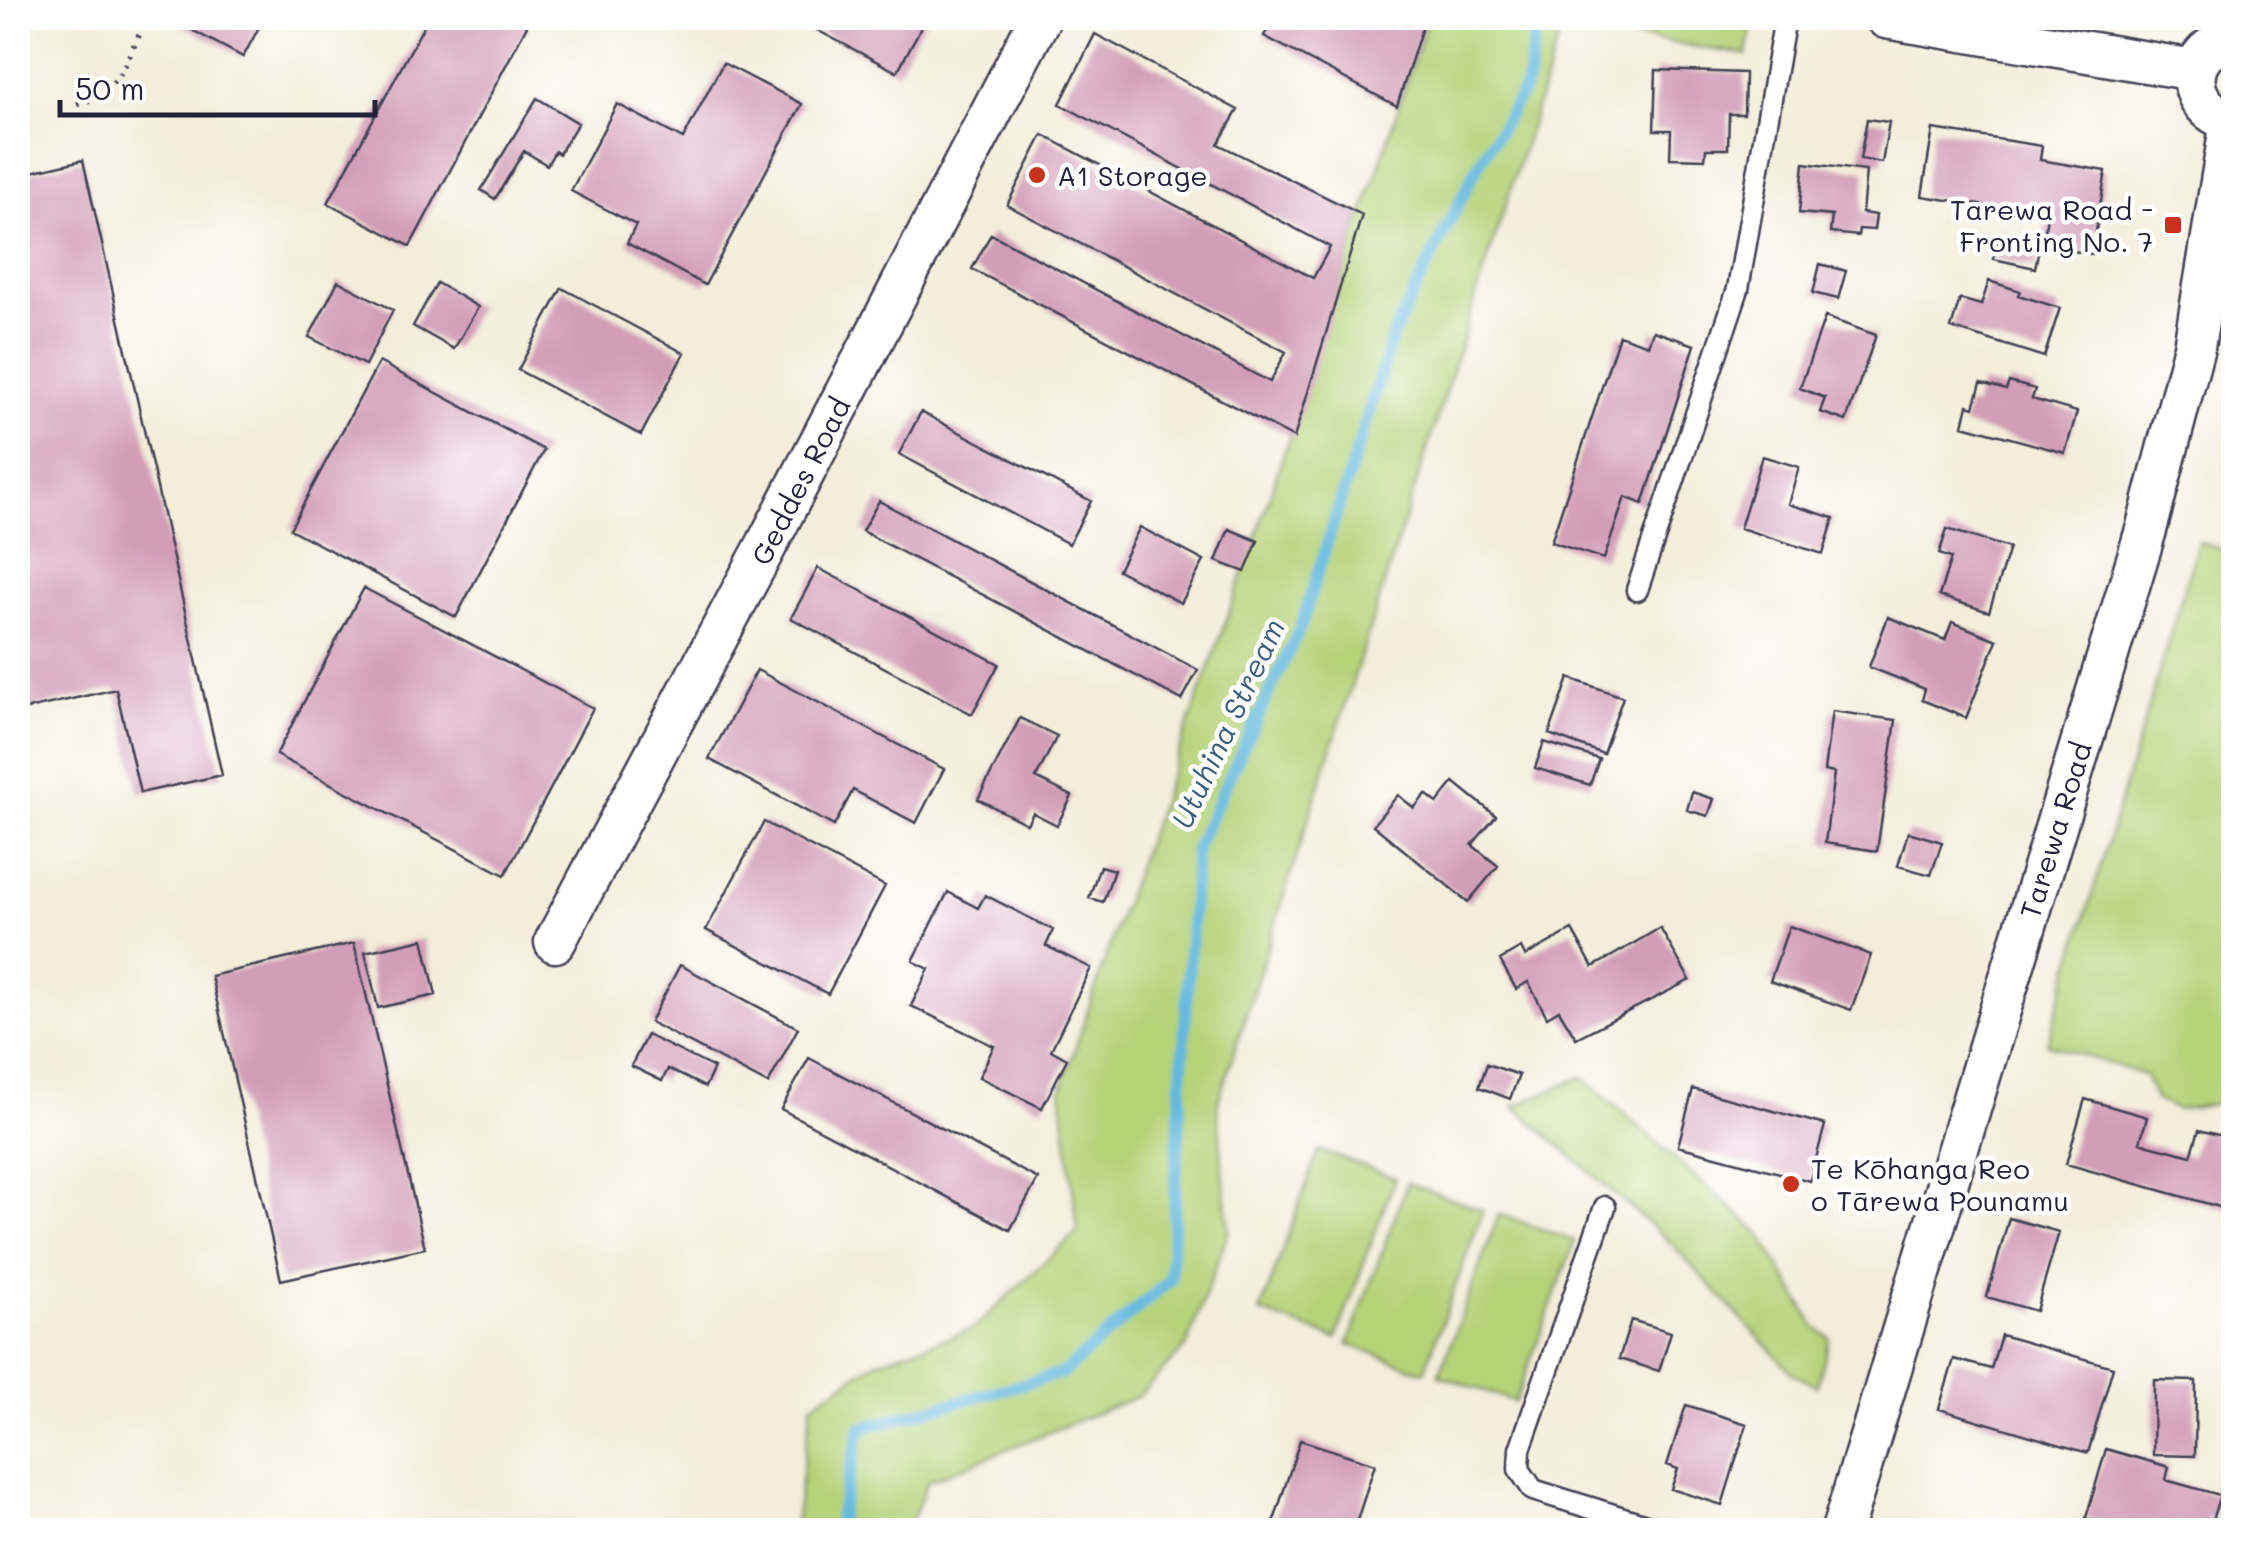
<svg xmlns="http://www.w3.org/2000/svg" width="2251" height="1548" font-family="Mali,sans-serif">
  <rect width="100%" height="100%" fill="#fff"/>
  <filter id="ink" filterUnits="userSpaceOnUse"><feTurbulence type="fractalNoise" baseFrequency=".01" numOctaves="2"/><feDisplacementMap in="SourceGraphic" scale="20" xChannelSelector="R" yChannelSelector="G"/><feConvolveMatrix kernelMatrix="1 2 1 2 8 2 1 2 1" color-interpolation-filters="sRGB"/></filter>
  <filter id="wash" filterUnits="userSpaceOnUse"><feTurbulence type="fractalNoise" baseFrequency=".0048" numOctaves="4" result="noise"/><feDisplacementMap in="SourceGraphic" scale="40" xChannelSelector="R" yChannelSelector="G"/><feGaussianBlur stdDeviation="2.25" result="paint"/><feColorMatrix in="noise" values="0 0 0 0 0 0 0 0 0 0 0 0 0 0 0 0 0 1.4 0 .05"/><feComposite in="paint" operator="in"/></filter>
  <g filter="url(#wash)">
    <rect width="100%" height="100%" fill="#f3edd9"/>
    <!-- green -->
    <path fill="#b5d379" stroke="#6c7a5a" stroke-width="2.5" d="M 1428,18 L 1743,18 L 1751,31 L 1747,55 L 1563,25 L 1217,1105 L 1229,1230 L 1186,1347 L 1139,1396 L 928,1481 L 908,1530 L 794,1530 L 812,1404 L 878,1361 L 973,1329 L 1078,1231 L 1061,1091 L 1120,915 L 1254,543 Z
      M 2198,542 L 2233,553 L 2234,1106 L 2226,1103 L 2177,1110 L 2155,1099 L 2145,1075 L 2047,1044 Z
      M 1582,1077 L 1760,1233 L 1815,1327 L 1830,1338 L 1817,1386 L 1792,1373 L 1671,1243 L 1514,1106 Z
      M 1319,1150 L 1395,1178 L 1336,1339 L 1260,1312 Z
      M 1407,1183 L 1483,1210 L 1424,1372 L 1348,1344 Z
      M 1499,1214 L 1575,1241 L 1515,1402 L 1439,1375 Z"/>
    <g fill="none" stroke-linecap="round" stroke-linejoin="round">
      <!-- stream -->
      <path stroke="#62b8df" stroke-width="12" d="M 836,1530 L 861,1428 L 1063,1373 L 1170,1280 L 1196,847 L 1301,626 L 1393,335 L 1476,169 L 1527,84 L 1537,18"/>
    </g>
    <g id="blocks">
      <!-- building -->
      <path fill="#d29db7" d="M 177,18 L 264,18 L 243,57 L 175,21 Z
        M 428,18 L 531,18 L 410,246 L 328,203 Z
        M 794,18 L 926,18 L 897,72 Z
        M 1274,18 L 1425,18 L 1397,106 L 1264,36 Z
        M 1095,34 L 1238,110 L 1218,144 L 1362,215 L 1294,438 L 972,269 L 991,234 L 1270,382 L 1286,352 L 1007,205 L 1043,135 L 1313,278 L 1330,247 L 1060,104 Z
        M 723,63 L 802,104 L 705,285 L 627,243 L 636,225 L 571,191 L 617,104 L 683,139 Z
        M 1656,70 L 1745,73 L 1744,114 L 1729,114 L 1728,149 L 1706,149 L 1705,159 L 1670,158 L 1671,130 L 1654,130 Z
        M 537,98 L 578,123 L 559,154 L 555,151 L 547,165 L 524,151 L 495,199 L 481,190 Z
        M 1867,119 L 1889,122 L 1882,163 L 1860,159 Z
        M 1933,129 L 2042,146 L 2040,160 L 2106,171 L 2092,254 L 2042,246 L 2049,205 L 2033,202 L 2031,213 L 1922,196 Z
        M 83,160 L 222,775 L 140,793 L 116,689 L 19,711 L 18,702 L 18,175 Z
        M 1804,163 L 1866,171 L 1862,213 L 1876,215 L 1874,230 L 1859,229 L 1858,236 L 1830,233 L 1832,216 L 1799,213 Z
        M 1999,234 L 2040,243 L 2035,268 L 1994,259 Z
        M 1820,264 L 1846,271 L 1838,299 L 1813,293 Z
        M 338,281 L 393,310 L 365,365 L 309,337 Z
        M 1989,281 L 2020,291 L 2018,295 L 2060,308 L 2044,357 L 1951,328 L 1960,299 L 1981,305 Z
        M 437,283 L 478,307 L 454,349 L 413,326 Z
        M 562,288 L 684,353 L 641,435 L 518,370 Z
        M 1825,317 L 1876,335 L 1846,421 L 1820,412 L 1825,398 L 1800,388 Z
        M 1653,331 L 1695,345 L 1643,504 L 1625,497 L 1604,559 L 1551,542 L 1619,335 L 1648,345 Z
        M 379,362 L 544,450 L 456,617 L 290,529 Z
        M 2009,382 L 2035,389 L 2032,399 L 2077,412 L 2065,453 L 1963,425 L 1968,405 L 1974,407 L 1981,383 L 2006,390 Z
        M 921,412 L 1091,501 L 1069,544 L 899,454 Z
        M 1762,456 L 1799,467 L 1788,504 L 1834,518 L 1823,554 L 1740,528 Z
        M 879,501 L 1198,670 L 1182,700 L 862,531 Z
        M 1140,527 L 1204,561 L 1181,603 L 1118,570 Z
        M 1229,529 L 1258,541 L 1245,572 L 1216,561 Z
        M 1947,529 L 2009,548 L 1989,612 L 1939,596 L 1951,558 L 1939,554 Z
        M 818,568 L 999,664 L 972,714 L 791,618 Z
        M 364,588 L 593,708 L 505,875 L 276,755 Z
        M 1888,617 L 1945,640 L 1952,622 L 1997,640 L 1966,718 L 1922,700 L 1925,689 L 1869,667 Z
        M 757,670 L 944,769 L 916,823 L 853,790 L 834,826 L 709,759 Z
        M 1569,678 L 1623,697 L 1603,754 L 1549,734 Z
        M 1832,711 L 1896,720 L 1877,851 L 1825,843 L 1834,773 L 1824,771 Z
        M 1020,718 L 1057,736 L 1036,778 L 1072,796 L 1057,825 L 1033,813 L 1027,824 L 978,799 Z
        M 1544,742 L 1599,759 L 1590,785 L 1535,768 Z
        M 1454,782 L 1496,816 L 1472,845 L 1498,866 L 1468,902 L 1373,825 L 1398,795 L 1414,808 L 1426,794 L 1437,803 Z
        M 1692,792 L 1714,799 L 1708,816 L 1687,810 Z
        M 764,822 L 885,886 L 828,994 L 706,930 Z
        M 1908,832 L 1942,842 L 1931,875 L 1898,866 Z
        M 1100,866 L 1114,870 L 1103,902 L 1089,898 Z
        M 948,892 L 978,908 L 985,895 L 1053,930 L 1046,946 L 1091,968 L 1051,1050 L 1067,1059 L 1042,1108 L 979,1077 L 994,1046 L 911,1006 L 929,969 L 913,961 Z
        M 1789,926 L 1871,955 L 1851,1010 L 1770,981 Z
        M 1660,928 L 1690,980 L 1576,1038 L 1559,1010 L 1547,1017 L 1528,982 L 1516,989 L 1500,960 L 1521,948 L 1525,956 L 1572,930 L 1593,967 Z
        M 423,939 L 436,995 L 378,1008 L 365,952 Z
        M 354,943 L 425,1248 L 281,1280 L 211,976 Z
        M 680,965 L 798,1028 L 768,1084 L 650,1022 Z
        M 647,1035 L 714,1068 L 705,1087 L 668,1069 L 662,1081 L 631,1066 Z
        M 809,1058 L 1038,1179 L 1010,1230 L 781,1109 Z
        M 1487,1064 L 1519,1075 L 1510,1099 L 1479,1087 Z
        M 1693,1089 L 1825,1125 L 1810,1181 L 1678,1146 Z
        M 2085,1099 L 2147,1117 L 2140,1142 L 2149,1145 L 2191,1156 L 2199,1130 L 2234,1139 L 2234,1211 L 2066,1164 Z
        M 2009,1218 L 2059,1232 L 2036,1311 L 1987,1297 Z
        M 1631,1320 L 1671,1332 L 1659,1371 L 1619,1359 Z
        M 2001,1335 L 2113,1367 L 2088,1453 L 1939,1409 L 1954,1359 L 1991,1369 Z
        M 2154,1380 L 2196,1381 L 2195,1456 L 2153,1455 Z
        M 1686,1405 L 1747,1424 L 1722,1505 L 1671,1489 L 1678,1469 L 1667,1465 Z
        M 1300,1440 L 1375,1464 L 1354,1530 L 1271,1530 Z
        M 2106,1449 L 2169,1467 L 2166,1480 L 2220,1495 L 2212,1520 L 2206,1518 L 2202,1530 L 2129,1530 L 2086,1518 Z"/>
    </g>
  </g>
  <g filter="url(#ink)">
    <use href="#blocks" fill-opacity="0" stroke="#414053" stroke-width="2.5"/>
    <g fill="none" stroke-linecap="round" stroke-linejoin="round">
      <!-- service casing -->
      <g stroke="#414053" stroke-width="25">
        <path id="service" d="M 1637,590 L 1738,289 L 1785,18
          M 1605,1207 L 1520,1449 L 1519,1469 L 1533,1490 L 1662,1530"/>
      </g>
      <!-- minor casing -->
      <g stroke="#414053" stroke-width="45">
        <path id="minor" d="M 1886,18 L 2194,70
          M 2234,39 C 2180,48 2183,111 2234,121
          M 555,942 L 765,548 L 1040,18
          M 1842,1530 L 2146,530 L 2194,347 L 2231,121"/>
      </g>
      <!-- path -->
      <path stroke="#414053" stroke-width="6" stroke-dasharray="2.5 8" stroke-linecap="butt" d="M 77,104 C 129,89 123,54 150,18"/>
      <!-- service -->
      <use href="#service" stroke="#fff" stroke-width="20"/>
      <!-- minor -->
      <use href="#minor" stroke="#fff" stroke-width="40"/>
    </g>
  </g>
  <!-- markers -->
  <g fill="#c8321e" stroke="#fff" stroke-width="4">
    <circle cx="1037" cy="175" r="10"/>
    <rect x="2163" y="215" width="20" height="20" rx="5"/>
    <circle cx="1791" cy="1184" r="10"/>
  </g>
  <g text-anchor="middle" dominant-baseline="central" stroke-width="9" stroke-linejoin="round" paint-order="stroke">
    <!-- poi labels -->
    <g font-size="28" fill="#22223b" stroke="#fff" text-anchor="start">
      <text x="1057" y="175">A1 Storage</text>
      <text x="2153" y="209" text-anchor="end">Tarewa Road -<tspan x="2153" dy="32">Fronting No. 7</tspan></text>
      <text x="1811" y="1168">Te Kōhanga Reo<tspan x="1811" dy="32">o Tārewa Pounamu</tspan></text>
    </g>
    <!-- street labels -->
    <g font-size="28" fill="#22223b" stroke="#fff">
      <text transform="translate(800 481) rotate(-63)">Geddes Road</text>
      <text transform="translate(2055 830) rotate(-73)">Tarewa Road</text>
    </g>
    <!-- water labels -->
    <g font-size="30" font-style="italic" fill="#3c5e7d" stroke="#fff">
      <text transform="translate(1227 723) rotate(-65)">Utuhina Stream</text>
    </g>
  </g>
  <!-- margin -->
  <rect width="2251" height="1548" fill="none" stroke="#fff" stroke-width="60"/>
  <!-- scale -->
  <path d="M60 100v15h315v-15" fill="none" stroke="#22223b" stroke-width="5"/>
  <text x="75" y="100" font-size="30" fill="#22223b" stroke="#ffffff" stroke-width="8" paint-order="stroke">50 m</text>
</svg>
